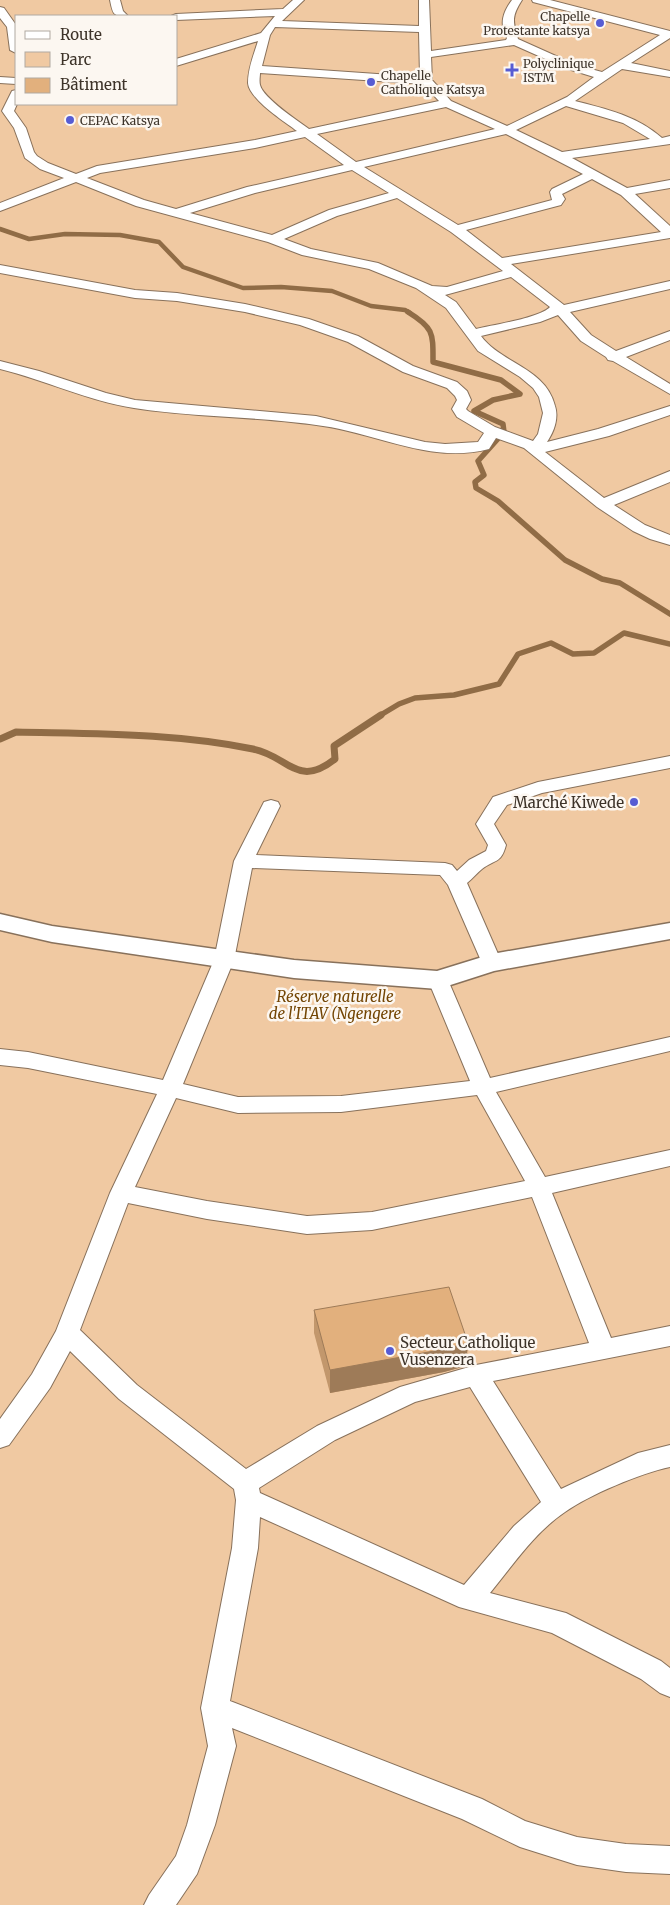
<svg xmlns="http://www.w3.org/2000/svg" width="670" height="1905" font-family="Merriweather,serif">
  <rect width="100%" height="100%" fill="#ffe5cc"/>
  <!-- green -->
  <path fill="#f0c9a2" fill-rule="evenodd" d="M 0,0 L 670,0 L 670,1905 L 0,1905 ZM 16,16 L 176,16 L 176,104 L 16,104 Z"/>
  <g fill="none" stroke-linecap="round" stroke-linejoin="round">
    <!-- stream-far2 -->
    <path stroke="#906c46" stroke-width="4.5" d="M 0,229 L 29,239 L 65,234 L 120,235 L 159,242 L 183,267 L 243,288 L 281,287 L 332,291 L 371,306 L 405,310 L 410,313"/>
    <!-- stream-far1 -->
    <path stroke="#906c46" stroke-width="5.5" d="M 408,312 C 434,328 433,333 433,362 L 501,380 L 520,394 L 493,400 L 474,411
      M 474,411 L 503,424 L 504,432 L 478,461 L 484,475 L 475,482 L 476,488 L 498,501 L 565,560 L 602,579 L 620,583 L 670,614
      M 379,716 L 399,704 L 415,698 L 454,695 L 499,684 L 518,654 L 551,643 L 573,654 L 594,653 L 624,633 L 670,644"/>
    <!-- stream -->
    <path stroke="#906c46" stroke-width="7" d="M 0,739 L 16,732 C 95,734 175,733 253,749 C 289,756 297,789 335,759 L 334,746 L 381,715"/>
    <!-- minor casing -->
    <g stroke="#88715b" stroke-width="2">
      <path id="minor" d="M 110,0 L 120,0 L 123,11 L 128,16 C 113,16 113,15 110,0 Z
        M 293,0 L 304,0 L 282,21 L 419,26 L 419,0 L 429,0 L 431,51 L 506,40 L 507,38 C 499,24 503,12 512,0 L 522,0 C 511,17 513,22 518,39 L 576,65 L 602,72 L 660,35 L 533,2 L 532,0 L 550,0 L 670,31 L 670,38 L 631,63 L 670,71 L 670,77 L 622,69 L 575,101 C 607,109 637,116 662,138 L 670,136 L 670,144 L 572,158 L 627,188 L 670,180 L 670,188 L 635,194 L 670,226 L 670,238 L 511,264 L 564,305 L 670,281 L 670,289 L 570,312 L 591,335 L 616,351 L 670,331 L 670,340 L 626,357 L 670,384 L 670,394 L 613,361 L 608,360 L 606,357 L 581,341 L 558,315 L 540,322 L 481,336 C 502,364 546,368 555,406 C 559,418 554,432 547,442 L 598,429 L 670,406 L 670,415 L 609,436 L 545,452 L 604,498 L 670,471 L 670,482 L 614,505 L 645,525 L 670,535 L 670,545 L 650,539 L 633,531 L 597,507 L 524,448 L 496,438 L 489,449 C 431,464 379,434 323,426 C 260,416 197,418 134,408 C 88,401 45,380 0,369 L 0,361 L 39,371 L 106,393 L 135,400 L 316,416 L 425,442 L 445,444 L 478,442 L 484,433 L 457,417 L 452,409 L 457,400 L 455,396 L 447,388 L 403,372 L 348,342 L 300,325 L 245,312 L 177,301 L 135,298 L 0,273 L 0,265 L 135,290 L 177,293 L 245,304 L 309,319 L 358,336 L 413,366 L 457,382 L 467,391 L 471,400 L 466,409 L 468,411 L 495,427 L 533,441 L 538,434 L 543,413 L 539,397 L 533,388 L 520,377 L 478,351 L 446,308 L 416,288 L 369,269 L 302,255 L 268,242 L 136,206 L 76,182 L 0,211 L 0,203 L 64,178 L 40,169 L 25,158 L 14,128 L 2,111 L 12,91 L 16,90 L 17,104 L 14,111 L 26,128 L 34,152 L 37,156 L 48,163 L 76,174 L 97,166 L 255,140 L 297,131 C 285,122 249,99 248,83 C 248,68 254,54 258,41 L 176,66 L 176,59 L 261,33 L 275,16 L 176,20 L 176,16 L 171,16 L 176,14 L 283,9 ZM 275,27 L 419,32 L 420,77 L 262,66 L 270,35 ZM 514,45 L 568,69 L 594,77 L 567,97 L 507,126 L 451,101 L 432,80 L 431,57 ZM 260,73 L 423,84 L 439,101 L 309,129 C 298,121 263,98 260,85 C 259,81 260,76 260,73 ZM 566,106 L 623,123 L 650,139 L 562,152 L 516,130 ZM 446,107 L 495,129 L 356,162 L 317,134 ZM 506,134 L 583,174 L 552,189 L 550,192 L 552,200 L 458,225 L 364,167 ZM 305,137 L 344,165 L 247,187 L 176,209 L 144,200 L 87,178 L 100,173 L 255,148 ZM 352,170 L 389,193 L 329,210 L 272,235 L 190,213 L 255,193 ZM 592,179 L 621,195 L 661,232 L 502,258 L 466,230 L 561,205 L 565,199 L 562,194 ZM 397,198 L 451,232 L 503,271 L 447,287 L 432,286 L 378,263 L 311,249 L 284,239 L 337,216 ZM 511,277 L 550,307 C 540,318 492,325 476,329 L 456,302 L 445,295 Z
        M 0,7 L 4,8 L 16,25 L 16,53 L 10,50 L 7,27 L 0,18 Z
        M 0,77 L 16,78 L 16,84 L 0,83 Z
        M 670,756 L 670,768 L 542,793 L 507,805 L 494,824 L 506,845 C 501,864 495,859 482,869 C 477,873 472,879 467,883 L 502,963 L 499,968 L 492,970 L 485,968 L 482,963 L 448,885 L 440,875 L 252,868 L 234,960 L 183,1084 L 238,1097 L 341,1096 L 470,1081 L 428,980 L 431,975 L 438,973 L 445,975 L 448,980 L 490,1078 L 670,1037 L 670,1051 L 496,1092 L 545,1177 L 670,1150 L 670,1166 L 552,1193 L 611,1338 L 670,1326 L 670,1346 L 493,1381 L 561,1489 L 638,1453 L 670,1445 L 670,1467 C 641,1473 589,1495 565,1512 C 535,1532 513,1565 490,1593 L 566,1613 L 661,1661 L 670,1668 L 670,1697 L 660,1693 L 641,1679 L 552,1633 L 459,1607 L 260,1517 L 258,1548 L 230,1701 L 482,1799 L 525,1821 L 577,1837 L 626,1844 L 670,1846 L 670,1874 L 626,1872 L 577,1865 L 520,1847 L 462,1819 L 232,1728 L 236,1746 L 215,1825 L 197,1874 L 176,1905 L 144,1905 L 149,1895 L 176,1856 L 187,1825 L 208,1746 L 201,1708 L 232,1548 L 236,1500 L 234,1489 L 119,1399 L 70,1351 L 50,1388 L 9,1445 L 0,1448 L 0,1419 L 32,1374 L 56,1331 L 110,1193 L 157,1094 L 28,1068 L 0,1065 L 0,1049 L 28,1052 L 163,1080 L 214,960 L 234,861 L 264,802 L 271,800 L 278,802 L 280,806 L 256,855 L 445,863 L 452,865 L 457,871 L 469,860 L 486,851 L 488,845 L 476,824 L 493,797 L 538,782 ZM 477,1095 L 525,1181 L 372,1212 L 307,1216 L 207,1201 L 135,1187 L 176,1098 L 238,1113 L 341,1112 ZM 532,1197 L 589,1343 L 476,1365 L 400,1387 L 317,1426 L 246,1469 L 137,1385 L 80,1330 L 128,1203 L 207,1219 L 307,1234 L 372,1230 ZM 470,1387 L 541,1502 L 514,1526 L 464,1585 L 260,1493 L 259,1488 L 335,1440 L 415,1402 Z"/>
    </g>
    <!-- tertiary casing -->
    <g stroke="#88715b" stroke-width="3">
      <path id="tertiary" d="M 0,914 L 52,926 L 294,960 L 437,971 L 492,954 L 670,923 L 670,939 L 494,971 L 438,989 L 294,978 L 52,942 L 0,930 Z"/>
    </g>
    <!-- minor -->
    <use href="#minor" fill="#fff" fill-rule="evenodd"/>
    <!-- tertiary -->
    <use href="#tertiary" fill="#fff" fill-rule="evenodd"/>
  </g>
  <!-- wall -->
  <path fill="#c2976c" d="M 314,1310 L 468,1343 L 466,1366 L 444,1372 L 330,1393 L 314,1333 Z"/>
  <!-- shaded-wall -->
  <path fill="#9e7b58" d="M 468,1343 L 466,1366 L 444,1372 L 330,1393 L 330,1370 Z"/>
  <!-- building -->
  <path fill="#e2b07d" stroke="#9e7b58" d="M 449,1287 L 468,1343 L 445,1349 L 330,1370 L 314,1310 Z"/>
  <!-- markers -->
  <g fill="#575cd3" stroke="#fcf7f1" stroke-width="2">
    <circle cx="600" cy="23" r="5"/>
    <path d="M509.5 62.5h5v5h5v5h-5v5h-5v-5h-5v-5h5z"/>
    <circle cx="371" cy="82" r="5"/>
    <circle cx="70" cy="120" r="5"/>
    <circle cx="634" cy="802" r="5"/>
    <circle cx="390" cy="1351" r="5"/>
  </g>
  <g text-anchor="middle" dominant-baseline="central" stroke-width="5" stroke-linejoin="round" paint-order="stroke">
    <!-- far-poi labels -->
    <g font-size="12" fill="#3d3329" stroke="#fcf7f1" text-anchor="start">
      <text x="590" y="16" text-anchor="end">Chapelle<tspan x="590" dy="14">Protestante katsya</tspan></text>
      <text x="523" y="63">Polyclinique<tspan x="523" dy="14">ISTM</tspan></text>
      <text x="381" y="75">Chapelle<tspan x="381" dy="14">Catholique Katsya</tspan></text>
      <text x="80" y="120">CEPAC Katsya</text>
    </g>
    <!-- poi labels -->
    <g font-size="15" fill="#3d3329" stroke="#fcf7f1" text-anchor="end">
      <text x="624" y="802">Marché Kiwede</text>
      <text x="400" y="1342" text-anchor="start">Secteur Catholique<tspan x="400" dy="17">Vusenzera</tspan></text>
    </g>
    <!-- park labels -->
    <g font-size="15" font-style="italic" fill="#734503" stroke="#fcf7f1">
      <text x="335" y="996">Réserve naturelle<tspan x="335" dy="17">de l'ITAV (Ngengere</tspan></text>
    </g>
  </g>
  <!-- legend -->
  <rect x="15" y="15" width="162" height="90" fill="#fcf7f1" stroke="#b0a9a1"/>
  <rect x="25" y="31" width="25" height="8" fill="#ffffff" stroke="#b0a9a1"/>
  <text x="60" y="40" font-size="15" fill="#3d3329">Route</text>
  <rect x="25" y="52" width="25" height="15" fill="#f0c9a2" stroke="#b0a9a1"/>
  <text x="60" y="65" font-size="15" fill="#3d3329">Parc</text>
  <rect x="25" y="78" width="25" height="15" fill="#e2b07d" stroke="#b0a9a1"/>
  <text x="60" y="90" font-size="15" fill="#3d3329">Bâtiment</text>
</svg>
